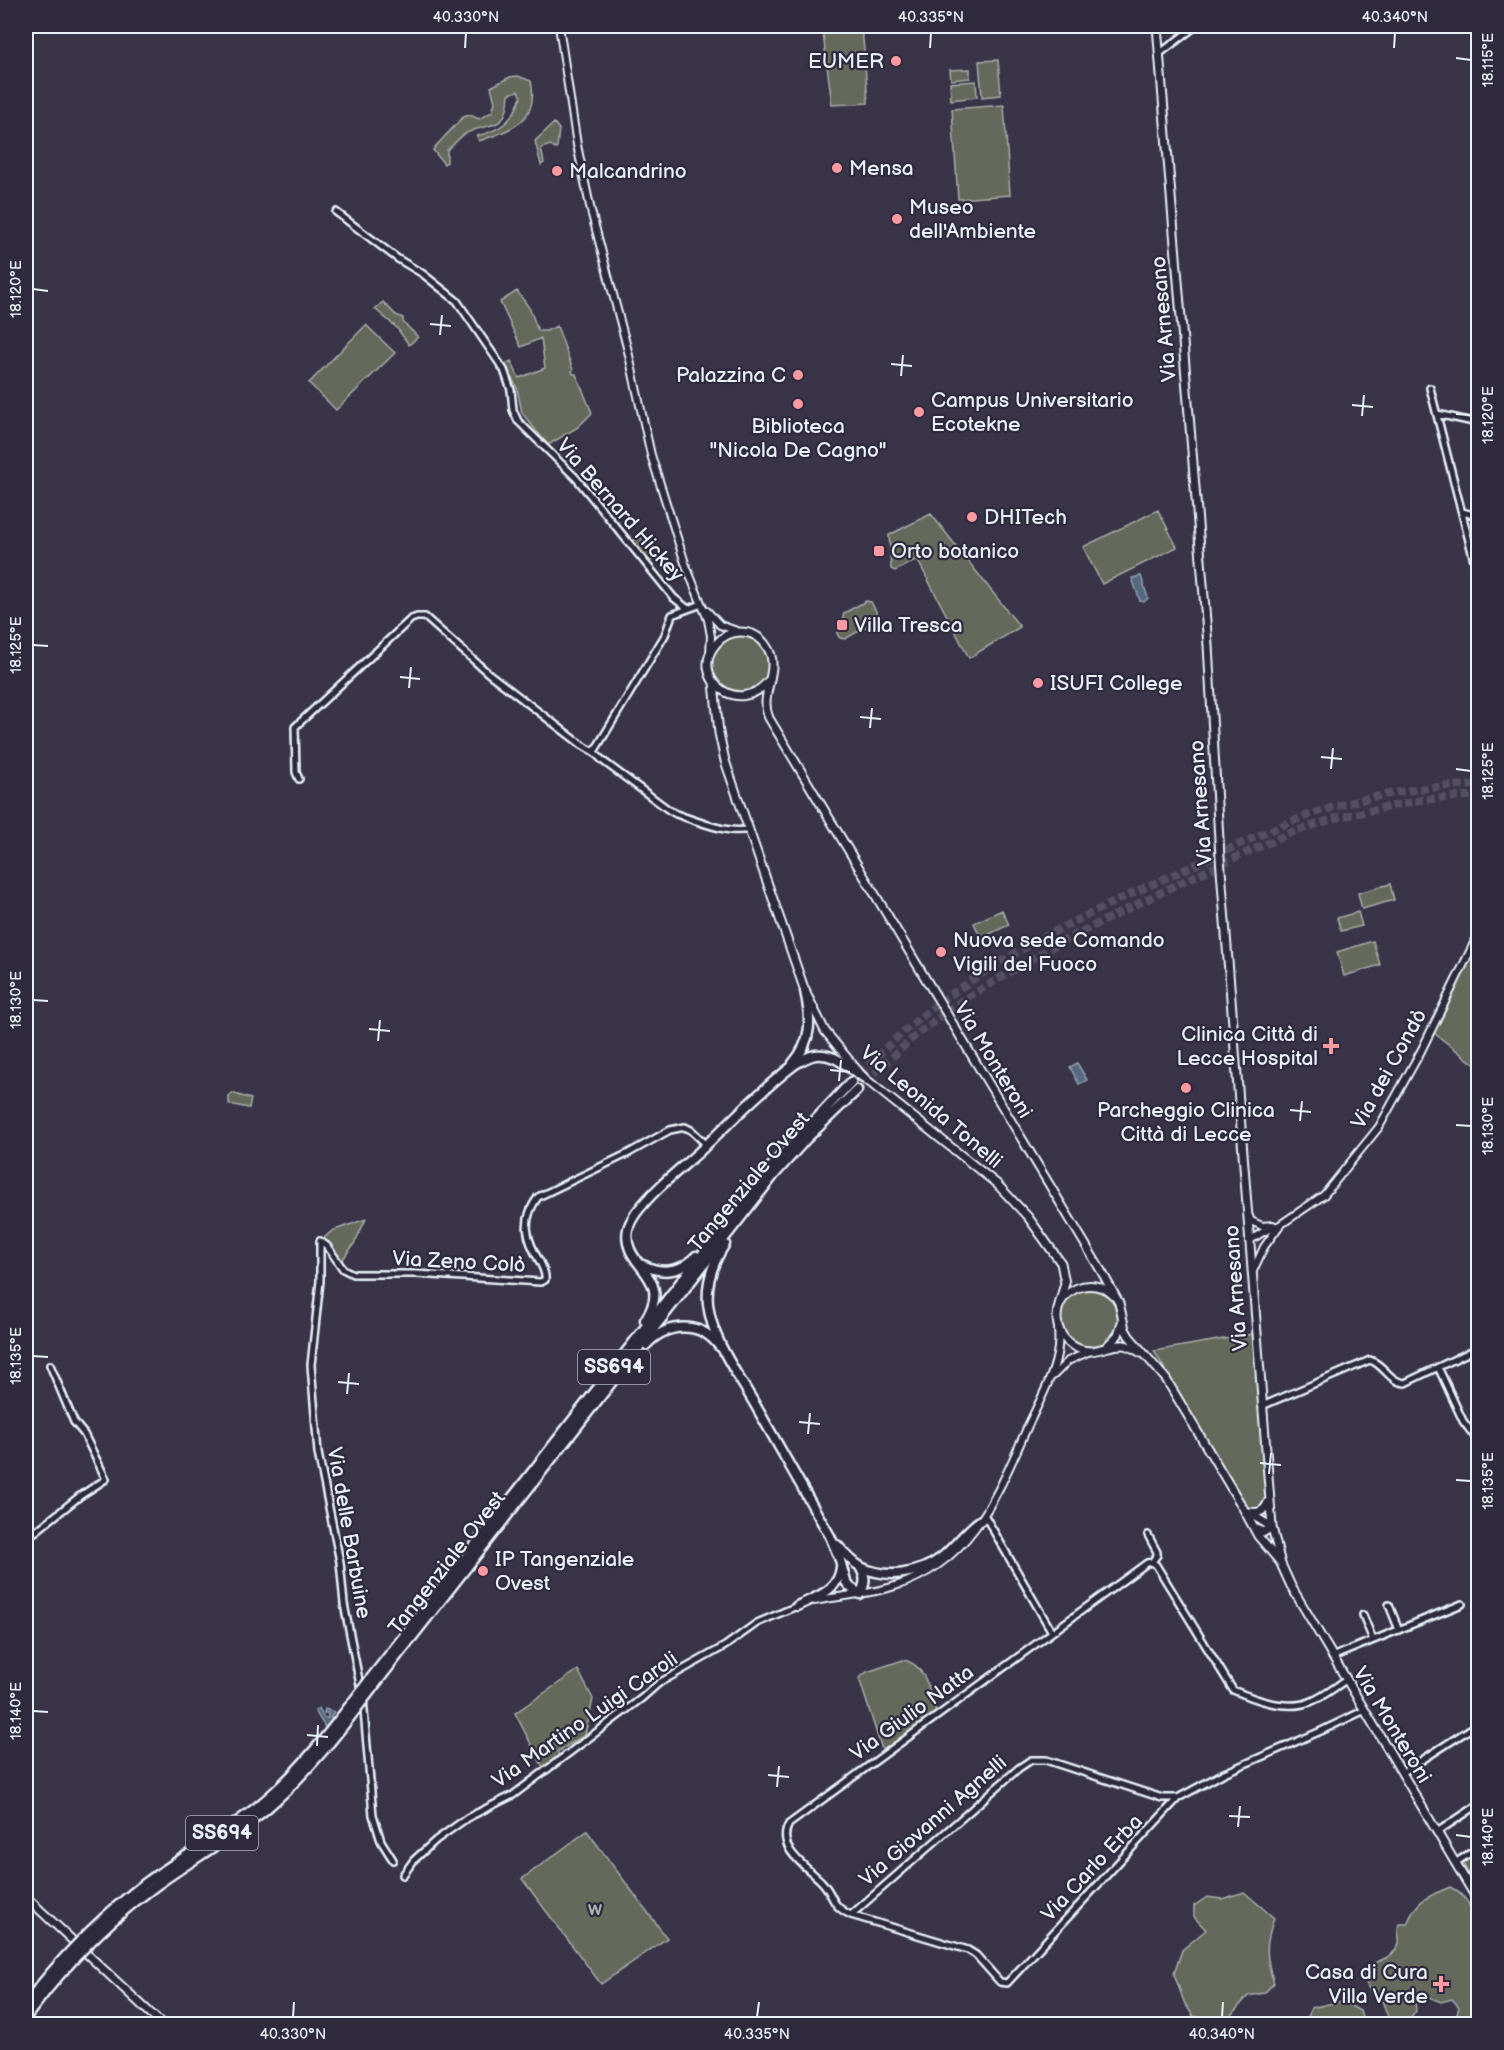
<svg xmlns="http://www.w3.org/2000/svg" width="1504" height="2050" font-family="'Balsamiq Sans',sans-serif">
  <rect width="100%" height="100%" fill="#3a3449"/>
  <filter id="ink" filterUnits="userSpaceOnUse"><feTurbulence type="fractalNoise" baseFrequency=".0167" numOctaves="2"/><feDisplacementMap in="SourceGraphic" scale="12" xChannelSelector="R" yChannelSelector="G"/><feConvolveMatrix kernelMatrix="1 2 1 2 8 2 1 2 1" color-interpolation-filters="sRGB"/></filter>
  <g filter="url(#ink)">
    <!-- green -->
    <path fill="#65695b" stroke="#a6adaa" stroke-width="1.5" d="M 822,26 L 859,26 L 863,39 L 868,103 L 832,105 Z
      M 998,60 L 1001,95 L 982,97 L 979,61 Z
      M 970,69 L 970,78 L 951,80 L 950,70 Z
      M 518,76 L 531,81 C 540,122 510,130 479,141 L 477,136 C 501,130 513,121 521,97 L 518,91 L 509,94 C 507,135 489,120 465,134 C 459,137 454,145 447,150 L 447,162 L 444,164 L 433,150 L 435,147 L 463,117 L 470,115 L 479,119 L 492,112 L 495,102 L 491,87 L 510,77 Z
      M 976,81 L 977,97 L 951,100 L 950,83 Z
      M 1004,105 L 1010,195 L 958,199 L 952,109 Z
      M 554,123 L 559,129 L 557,147 L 555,149 L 551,145 L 541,148 L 544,163 L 541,165 L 535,141 Z
      M 517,291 L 530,309 L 538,331 L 546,331 L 557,326 L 573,370 L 572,371 L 573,374 L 576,374 L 592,413 L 578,427 L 548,445 L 522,413 L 517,388 L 505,364 L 511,361 L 519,378 L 545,368 L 541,338 L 521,347 L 500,302 Z
      M 383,302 L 396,315 L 403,318 L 403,322 L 418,337 L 409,345 L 397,328 L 375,309 Z
      M 366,325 L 395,353 L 336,410 L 309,383 Z
      M 1158,510 L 1177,547 L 1102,584 L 1083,547 Z
      M 931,514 L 1020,627 L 969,658 L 917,559 L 895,571 L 891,569 L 889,535 Z
      M 640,536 L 643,542 L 645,541 L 652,560 L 650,561 L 632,541 Z
      M 866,601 L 871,602 L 880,619 L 845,639 L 840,638 L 837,634 L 841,627 L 844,613 Z
      M712 664a29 29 0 1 1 58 0a29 29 0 1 1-58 0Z
      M 1390,884 L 1394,900 L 1362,909 L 1358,893 Z
      M 1002,910 L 1009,925 L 981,938 L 974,923 Z
      M 1358,912 L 1362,926 L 1341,931 L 1337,918 Z
      M 1373,941 L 1380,965 L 1344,976 L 1337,952 Z
      M 1478,941 L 1478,1067 L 1434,1033 Z
      M 232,1093 L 251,1099 L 249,1108 L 229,1104 L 229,1096 Z
      M 366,1219 L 354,1244 L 340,1263 L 324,1238 L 332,1231 Z
      M1061 1318a29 29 0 1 1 58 0a29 29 0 1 1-58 0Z
      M 1253,1334 L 1266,1494 L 1266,1502 L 1261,1510 L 1252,1510 L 1246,1505 L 1154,1351 Z
      M 903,1660 C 926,1663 930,1694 937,1713 L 883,1753 L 859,1678 L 867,1672 Z
      M 578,1670 L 593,1699 L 585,1735 L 557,1752 L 560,1756 L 544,1769 L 515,1713 Z
      M 587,1831 L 667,1938 L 601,1984 L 522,1879 Z
      M 1478,1853 L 1478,1879 L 1471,1879 L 1463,1863 Z
      M 1450,1887 C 1465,1895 1470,1904 1475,1919 L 1478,1921 L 1478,2024 L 1446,2024 L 1448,2021 L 1456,2018 L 1459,2007 L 1452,1999 L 1441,2002 L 1429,1997 L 1415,2002 L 1416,2011 L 1411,2018 L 1400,2021 L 1389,2019 L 1381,1998 L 1372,1995 L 1362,1975 L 1365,1967 C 1376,1962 1396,1957 1399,1943 C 1400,1935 1396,1931 1399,1924 L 1407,1924 C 1417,1899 1427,1897 1450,1887 Z
      M 1244,1892 L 1274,1918 C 1265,1944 1265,1957 1274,1983 L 1264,1993 L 1248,1996 L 1224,2023 L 1193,2016 L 1184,2002 L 1174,1974 L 1182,1950 L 1206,1930 L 1194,1917 L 1194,1906 L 1207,1897 L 1222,1899 Z
      M 1342,2001 L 1360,2011 L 1364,2024 L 1306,2024 L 1311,2008 Z"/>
    <!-- water -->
    <path fill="#556880" stroke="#909fb0" stroke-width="1.5" d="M 1141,576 L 1148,598 L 1144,602 L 1140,601 L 1132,578 Z
      M 1077,1063 L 1087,1080 L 1079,1084 L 1070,1067 Z
      M 319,1708 L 324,1718 L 328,1718 L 328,1713 L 324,1713 L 325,1709 L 334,1712 L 331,1717 L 333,1725 L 328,1732 L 315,1711 Z"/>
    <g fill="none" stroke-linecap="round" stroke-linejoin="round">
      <!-- trunk-tunnel -->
      <path stroke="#545063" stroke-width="8" stroke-dasharray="8 4" stroke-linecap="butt" d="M 851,1082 C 870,1063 889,1044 910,1026 C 994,956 1094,910 1193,866 C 1225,851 1256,836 1288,823 C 1345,800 1417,785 1478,785
        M 857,1090 L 917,1034 L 958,1003 L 1059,943 L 1182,882 L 1290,833 L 1336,818 L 1421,800 L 1478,795"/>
      <!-- minor casing -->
      <g stroke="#e8f1f8" stroke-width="10">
        <path id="minor" d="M 1159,54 L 1196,26
          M 336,212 L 398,259 L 423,274 L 457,301 L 504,370 L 511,390 L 513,410 L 518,421 L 576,478 L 674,598 L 688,609 L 702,604
          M 1476,353 L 1478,354
          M 1430,388 L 1478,576
          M 1437,414 L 1478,423
          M 1462,512 L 1478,516
          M 594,752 L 665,635 L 672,615 L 688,609
          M 299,779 L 296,772 L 295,727 L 411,619 L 417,617 L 425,617 L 488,673 L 582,745 L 594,752 L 603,761 L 669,810 L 676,814 C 694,820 730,835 748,829
          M 320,1241 L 320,1281 L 311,1365 L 318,1453 L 340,1562 L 344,1604 L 361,1690
          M 320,1241 L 327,1246 L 343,1269 L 353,1274 L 416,1274 L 540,1282 L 545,1280 C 546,1273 543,1269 540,1262 C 526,1239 521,1220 538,1197 L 627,1154 L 670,1130 L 685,1127 L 691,1130 L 707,1145
          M 1438,1367 L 1463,1421 L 1478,1441
          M 1262,1406 L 1370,1360 C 1385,1365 1389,1382 1405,1383 L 1478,1348
          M 985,1516 L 1052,1632
          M 35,1532 L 80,1496 L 106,1479 L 84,1434 L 74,1422 L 50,1365
          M 1148,1535 L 1157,1552 L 1157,1555 L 1152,1562 L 1156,1565 L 1233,1690 C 1256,1700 1286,1711 1310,1702 C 1323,1697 1335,1687 1346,1680
          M 1152,1562 L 1147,1563 L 789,1824 C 775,1848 807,1867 821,1881 C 835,1895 829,1905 851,1915 L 968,1950 L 976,1955 L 1000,1982 L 1007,1983 L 1178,1798 L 1224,1773 L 1321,1731 L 1365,1710
          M 1389,1605 L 1399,1630
          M 1363,1615 L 1373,1640
          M 1332,1657 L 1462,1604
          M 363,1699 L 373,1815 L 381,1841 L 393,1860
          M 1402,1773 L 1478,1724
          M 1437,1832 L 1478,1805
          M 1455,1863 L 1478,1848
          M 403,1875 L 414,1860 L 436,1840 L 467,1818 L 513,1795 L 642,1698 L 659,1683 L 725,1646 L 757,1623 L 797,1606
          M 1470,1887 L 1478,1883
          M 851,1915 L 1019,1768 L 1031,1760 L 1046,1760 L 1162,1798 L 1178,1798"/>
      </g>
      <!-- tertiary casing -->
      <g stroke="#e8f1f8" stroke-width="10">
        <path id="tertiary" d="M 559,26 L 577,145 L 591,211 L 628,351 L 651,455 L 685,563 L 708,620 L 711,636 L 710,653
          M 707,611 L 720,625 L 737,631
          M 1249,1216 L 1251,1221 L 1262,1226 L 1273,1225
          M 1249,1241 L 1263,1232 L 1280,1225 L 1324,1195 L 1379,1127 L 1421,1051 L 1478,935
          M 1253,1271 L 1264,1247 L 1280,1225
          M 1053,1376 L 1068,1361 L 1088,1352
          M 815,1601 C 841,1595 869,1595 895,1586 C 972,1562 997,1495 1027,1428 C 1041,1397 1062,1364 1058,1330"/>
      </g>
      <!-- secondary casing -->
      <g stroke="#e8f1f8" stroke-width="11">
        <path id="secondary" d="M 1157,26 L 1208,645 L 1220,857 L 1272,1527 L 1281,1564 L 1291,1586 L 1478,1901
          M 769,680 C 739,719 688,677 716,644 C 722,637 730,632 740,632 C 751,632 761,637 767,647 C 782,669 758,694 769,718 L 1103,1274 L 1119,1303 L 1125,1329 L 1129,1336 L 1166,1379 L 1243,1508 L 1258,1536 L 1280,1562
          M 714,683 L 719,733 L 725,761 L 805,991 L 825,1031 L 863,1077 L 997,1184 L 1028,1217 L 1061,1263 L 1065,1283 L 1059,1305
          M 1114,1296 C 1093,1274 1056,1289 1057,1319 C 1058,1337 1073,1351 1091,1351 C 1102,1350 1112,1344 1124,1345 C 1130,1346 1135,1349 1141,1353
          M 1106,1347 L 1118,1335 L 1122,1322
          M 1247,1512 L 1272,1527
          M 1250,1512 C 1259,1514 1265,1511 1268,1502
          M 1254,1528 L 1264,1532 L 1272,1527
          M 26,1897 L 162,2024"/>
      </g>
      <!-- trunk casing -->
      <g stroke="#e8f1f8" stroke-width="13">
        <path id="trunk" d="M 793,1063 C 813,1040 811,1019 805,991
          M 725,1244 C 713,1262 706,1282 708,1304 C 712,1341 739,1376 757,1408 C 781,1450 805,1493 830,1536 L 840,1560 L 846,1582 L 850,1587 L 860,1594 C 866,1583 866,1577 860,1567
          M 643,1265 C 661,1274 682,1273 696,1256
          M 645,1320 C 676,1275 620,1267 628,1229 C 629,1224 634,1216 636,1213 C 653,1190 678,1171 699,1152 C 729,1123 761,1090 794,1065 C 800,1061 807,1057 815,1055 C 834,1052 848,1068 863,1077
          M 646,1345 C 666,1323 700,1320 719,1346
          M 837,1545 C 844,1553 852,1562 861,1567 C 886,1579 919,1575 941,1558 C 955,1547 966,1530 981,1520
          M 797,1606 C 816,1597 839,1591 841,1567
          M 386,1659 L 769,1169 L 851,1082
          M 391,1664 L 774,1175 L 807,1138 L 857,1090
          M 26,2005 L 39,1987
          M 26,2017 L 46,1991"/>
      </g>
      <!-- minor -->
      <use href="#minor" stroke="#2f2a3d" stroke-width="5"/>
      <!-- tertiary -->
      <use href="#tertiary" stroke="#2f2a3d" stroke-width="6"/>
      <!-- secondary -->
      <use href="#secondary" stroke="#2f2a3d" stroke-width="7"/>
      <!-- trunk -->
      <use href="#trunk" stroke="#2f2a3d" stroke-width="8"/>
      <!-- trunk-bridge casing -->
      <g stroke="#e8f1f8" stroke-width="13" stroke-linecap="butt">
        <path id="trunk-bridge" d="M 39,1987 C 71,1948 106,1913 147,1882 C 188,1853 233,1829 271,1795 C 315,1756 349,1705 386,1659
          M 46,1991 C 78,1952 113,1917 154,1887 C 191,1860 231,1838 266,1809 C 315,1767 352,1714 391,1664"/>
      </g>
      <!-- trunk-bridge -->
      <use href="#trunk-bridge" stroke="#2f2a3d" stroke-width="8"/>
    </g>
  </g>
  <!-- ticks -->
  <path fill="none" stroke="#e8f1f8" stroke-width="2" d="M 465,48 L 466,33M 930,48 L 931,33M 1394,48 L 1395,33M 1456,58 L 1471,60M 33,289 L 48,291M 430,324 L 451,326M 440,335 L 442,315M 891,364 L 912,366M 901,376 L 903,355M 1352,405 L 1373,407M 1456,414 L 1471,415M 1362,416 L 1364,395M 33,645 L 48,646M 400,677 L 420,679M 409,688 L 411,667M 860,717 L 881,719M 870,728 L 872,708M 1321,757 L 1342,759M 1331,769 L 1333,748M 1456,769 L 1471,771M 33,1000 L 48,1001M 369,1029 L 390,1031M 378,1041 L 380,1020M 830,1070 L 850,1072M 839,1081 L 841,1060M 1290,1110 L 1311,1112M 1300,1121 L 1302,1101M 1456,1125 L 1471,1126M 33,1356 L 48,1357M 338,1382 L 359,1384M 347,1394 L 349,1373M 799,1422 L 820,1424M 808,1434 L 810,1413M 1260,1463 L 1281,1465M 1269,1474 L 1271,1453M 1456,1480 L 1471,1481M 33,1711 L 48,1712M 307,1735 L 328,1737M 317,1746 L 318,1725M 768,1775 L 789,1777M 777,1787 L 779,1766M 1229,1816 L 1250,1817M 1238,1827 L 1240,1806M 1456,1835 L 1471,1837M 293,2017 L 294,2002M 757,2017 L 759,2002M 1222,2017 L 1223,2002"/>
  <!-- markers -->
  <g fill="#ff9aa2" stroke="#2f2a3d" stroke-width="2">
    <circle cx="896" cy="61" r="6"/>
    <circle cx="837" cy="168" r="6"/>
    <circle cx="557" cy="171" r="6"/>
    <circle cx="897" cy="219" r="6"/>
    <circle cx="798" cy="375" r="6"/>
    <circle cx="798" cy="404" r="6"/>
    <circle cx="919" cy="412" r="6"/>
    <circle cx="972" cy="517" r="6"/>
    <rect x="873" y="545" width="12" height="12" rx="3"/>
    <rect x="836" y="619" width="12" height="12" rx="3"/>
    <circle cx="1038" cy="683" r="6"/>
    <circle cx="941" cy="952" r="6"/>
    <path d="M1328 1037h6v6h6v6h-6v6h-6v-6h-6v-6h6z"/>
    <circle cx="1186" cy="1088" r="6"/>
    <circle cx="483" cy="1571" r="6"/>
    <path d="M1438 1975h6v6h6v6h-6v6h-6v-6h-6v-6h6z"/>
  </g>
  <g text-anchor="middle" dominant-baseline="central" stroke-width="4.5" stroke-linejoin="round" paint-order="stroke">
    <!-- shield labels -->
    <g fill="#2f2a3d" stroke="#b0b5c0" stroke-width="1.5">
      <rect x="578" y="1350" width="72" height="34" rx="4.5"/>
      <rect x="186" y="1816" width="72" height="34" rx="4.5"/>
    </g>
    <g font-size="20" font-weight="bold" fill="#e8f1f8">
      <text x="614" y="1367">SS694</text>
      <text x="222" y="1833">SS694</text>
    </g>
    <!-- poi labels -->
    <g font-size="21" fill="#e8f1f8" stroke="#2f2a3d" text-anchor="start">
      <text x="884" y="61" text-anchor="end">EUMER</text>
      <text x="849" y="168">Mensa</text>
      <text x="569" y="171">Malcandrino</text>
      <text x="909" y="207">Museo<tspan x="909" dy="24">dell'Ambiente</tspan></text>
      <text x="786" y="375" text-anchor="end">Palazzina C</text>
      <text x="931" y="400">Campus Universitario<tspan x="931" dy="24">Ecotekne</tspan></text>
      <text x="798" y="426" text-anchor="middle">Biblioteca<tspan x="798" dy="24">"Nicola De Cagno"</tspan></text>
      <text x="984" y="517">DHITech</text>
      <text x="891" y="551">Orto botanico</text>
      <text x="854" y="625">Villa Tresca</text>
      <text x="1050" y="683">ISUFI College</text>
      <text x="953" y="940">Nuova sede Comando<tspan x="953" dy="24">Vigili del Fuoco</tspan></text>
      <text x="1318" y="1034" text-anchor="end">Clinica Città di<tspan x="1318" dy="24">Lecce Hospital</tspan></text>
      <text x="1186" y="1110" text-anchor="middle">Parcheggio Clinica<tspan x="1186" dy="24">Città di Lecce</tspan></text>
      <text x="495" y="1559">IP Tangenziale<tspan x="495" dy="24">Ovest</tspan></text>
      <text x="1428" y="1972" text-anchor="end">Casa di Cura<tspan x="1428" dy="24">Villa Verde</tspan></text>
    </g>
    <!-- street labels -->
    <g font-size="21" fill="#e8f1f8" stroke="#2f2a3d">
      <text transform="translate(1164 319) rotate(-95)">Via Arnesano</text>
      <text transform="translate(620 510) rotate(49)">Via Bernard Hickey</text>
      <text transform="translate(1201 803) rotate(-94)">Via Arnesano</text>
      <text transform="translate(993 1060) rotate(59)">Via Monteroni</text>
      <text transform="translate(1389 1069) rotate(-61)">Via dei Condò</text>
      <text transform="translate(931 1107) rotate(40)">Via Leonida Tonelli</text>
      <text transform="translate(749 1182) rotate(-50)">Tangenziale Ovest</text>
      <text transform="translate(459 1262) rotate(3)">Via Zeno Colò</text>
      <text transform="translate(1236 1288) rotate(-94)">Via Arnesano</text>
      <text transform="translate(349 1533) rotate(80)">Via delle Barbuine</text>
      <text transform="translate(447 1563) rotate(-52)">Tangenziale Ovest</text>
      <text transform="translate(912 1713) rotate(-36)">Via Giulio Natta</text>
      <text transform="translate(585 1720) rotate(-35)">Via Martino Luigi Caroli</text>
      <text transform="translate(1392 1725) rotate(59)">Via Monteroni</text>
      <text transform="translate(933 1821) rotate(-41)">Via Giovanni Agnelli</text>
      <text transform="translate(1092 1868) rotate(-47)">Via Carlo Erba</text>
    </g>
    <!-- park labels -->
    <g font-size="21" fill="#adb4b1" stroke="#2f2a3d">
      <text x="595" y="1908">w</text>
    </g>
  </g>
  <!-- margin -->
  <rect width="1504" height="2050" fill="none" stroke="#2f2a3d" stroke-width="66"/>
  <rect x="33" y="33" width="1438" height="1984" fill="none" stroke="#e8f1f8" stroke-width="2"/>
  <g font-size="15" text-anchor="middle" fill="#e8f1f8">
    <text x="466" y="22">40.330°N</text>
    <text x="931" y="22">40.335°N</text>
    <text x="1395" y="22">40.340°N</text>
    <text transform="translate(1488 60) rotate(-90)" y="5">18.115°E</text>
    <text transform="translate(16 289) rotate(-90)" y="5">18.120°E</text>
    <text transform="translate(1488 415) rotate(-90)" y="5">18.120°E</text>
    <text transform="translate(16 645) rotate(-90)" y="5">18.125°E</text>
    <text transform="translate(1488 771) rotate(-90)" y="5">18.125°E</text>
    <text transform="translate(16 1000) rotate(-90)" y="5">18.130°E</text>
    <text transform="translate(1488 1126) rotate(-90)" y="5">18.130°E</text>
    <text transform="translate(16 1356) rotate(-90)" y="5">18.135°E</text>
    <text transform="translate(1488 1481) rotate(-90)" y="5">18.135°E</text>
    <text transform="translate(16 1711) rotate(-90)" y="5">18.140°E</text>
    <text transform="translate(1488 1837) rotate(-90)" y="5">18.140°E</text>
    <text x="293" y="2039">40.330°N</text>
    <text x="757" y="2039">40.335°N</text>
    <text x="1222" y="2039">40.340°N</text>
  </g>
</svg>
